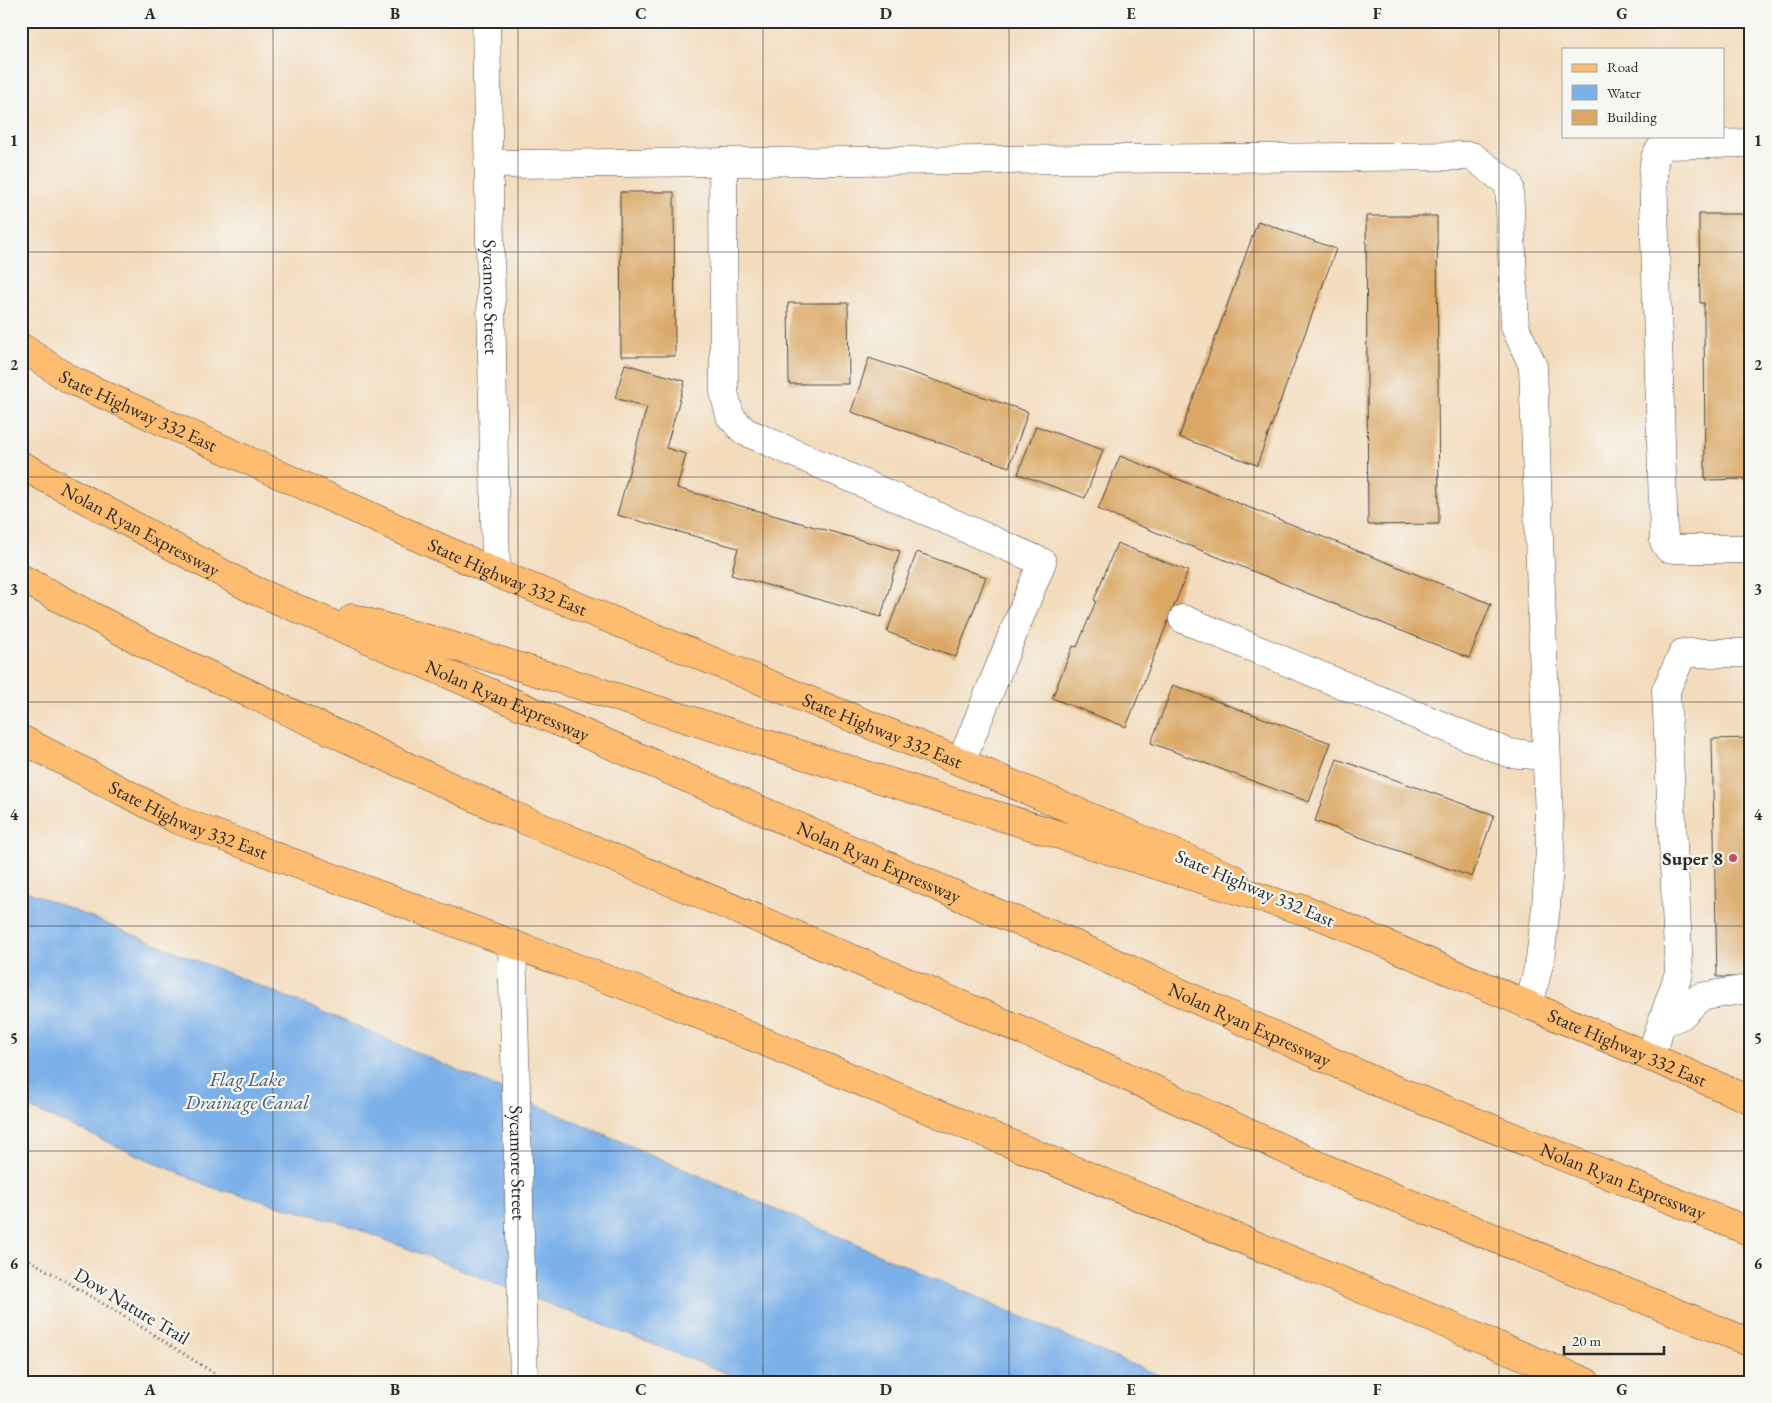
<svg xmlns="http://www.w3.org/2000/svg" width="1772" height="1403" font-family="'EB Garamond',serif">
  <rect width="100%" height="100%" fill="#f6f6f2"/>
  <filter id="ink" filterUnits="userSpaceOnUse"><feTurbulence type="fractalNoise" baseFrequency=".02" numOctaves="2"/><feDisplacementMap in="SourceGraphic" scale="10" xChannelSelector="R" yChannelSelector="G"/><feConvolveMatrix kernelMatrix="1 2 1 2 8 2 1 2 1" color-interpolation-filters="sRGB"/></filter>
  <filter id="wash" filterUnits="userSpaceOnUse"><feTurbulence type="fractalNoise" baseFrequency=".0096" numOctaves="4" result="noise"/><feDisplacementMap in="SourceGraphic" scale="20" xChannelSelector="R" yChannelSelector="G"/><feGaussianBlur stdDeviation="1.12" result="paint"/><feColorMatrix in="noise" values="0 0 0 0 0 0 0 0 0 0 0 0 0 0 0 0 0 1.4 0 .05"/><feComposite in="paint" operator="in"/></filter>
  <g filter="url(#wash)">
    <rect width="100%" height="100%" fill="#f3dbbc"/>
    <!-- water -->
    <path fill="#7cb0e9" stroke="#546e8a" d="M 21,889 L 336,1017 L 1114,1357 L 1176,1382 L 749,1382 L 342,1223 L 211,1187 L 21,1104 Z"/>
    <g id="blocks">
      <!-- building -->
      <path fill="#daa765" d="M 620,192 L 674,192 L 675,356 L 621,356 Z
        M 1699,214 L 1751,214 L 1751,479 L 1705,480 L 1704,303 L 1700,303 Z
        M 1366,216 L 1437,216 L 1439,524 L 1368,525 Z
        M 1258,221 L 1336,249 L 1257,465 L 1179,437 Z
        M 788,303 L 848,303 L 849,384 L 789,384 Z
        M 869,358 L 1028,412 L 1009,467 L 851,412 Z
        M 625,364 L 685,381 L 666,448 L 686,454 L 677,488 L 900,551 L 881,617 L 731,575 L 738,548 L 617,515 L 647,407 L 615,398 Z
        M 1036,426 L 1103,450 L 1085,498 L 1018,474 Z
        M 1120,456 L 1491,604 L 1469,658 L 1098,509 Z
        M 1117,543 L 1188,571 L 1126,727 L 1052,698 L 1073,646 L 1077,647 L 1096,601 L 1094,600 Z
        M 917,552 L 986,577 L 956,657 L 887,632 Z
        M 1173,685 L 1331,743 L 1309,802 L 1151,743 Z
        M 1751,738 L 1751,977 L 1717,977 L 1712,739 Z
        M 1337,759 L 1494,815 L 1472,877 L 1315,821 Z"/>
    </g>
  </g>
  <g filter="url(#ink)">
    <use href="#blocks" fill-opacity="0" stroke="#494541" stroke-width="1"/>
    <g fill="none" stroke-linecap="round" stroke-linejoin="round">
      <!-- minor casing -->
      <g stroke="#494541" stroke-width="29">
        <g id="minor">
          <path id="s1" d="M 486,21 L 496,573"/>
          <path d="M 1751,143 L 1666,145 C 1654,151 1654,162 1653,173 L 1664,542 L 1668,548 L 1676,549 L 1751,549"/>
          <path d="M 723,162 L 724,392 L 730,416 L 744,431 L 1042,562 L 961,762"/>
          <path d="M 488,164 L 1472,156 L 1509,184 L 1515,327 L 1533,366 L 1550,849 L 1546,907 L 1540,960 L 1529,1006"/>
          <path d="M 1183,619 L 1508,753 L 1546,756"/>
          <path id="s2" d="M 512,944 L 524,1382"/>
          <path d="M 1663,1023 L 1682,1015 L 1700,997 L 1741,990 L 1751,989"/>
          <path d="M 1650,1057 L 1679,973 L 1666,690 L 1683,653 L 1751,653"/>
        </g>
      </g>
      <!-- major casing -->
      <g stroke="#494541" stroke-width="29">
        <g id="major">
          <path id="s3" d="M 21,347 L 69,379 L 496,573 L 961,762 L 1235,879"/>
          <path id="s4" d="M 21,739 L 178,820 L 666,1001 L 1586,1382"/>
          <path id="s5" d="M 1302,908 L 1751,1100"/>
        </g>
      </g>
      <!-- highway casing -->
      <g stroke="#494541" stroke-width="29">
        <g id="highway">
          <path id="s6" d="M 21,465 L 252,589 L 995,912 L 1065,940 L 1379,1083 L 1751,1232"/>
          <path d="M 21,578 L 164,654 L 510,814 L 1071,1051 L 1340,1175 L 1751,1343"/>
          <path d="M 352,618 L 443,643 L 1323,917"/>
        </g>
      </g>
      <!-- path -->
      <path stroke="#494541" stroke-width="3" stroke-dasharray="1 4" stroke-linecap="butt" d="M 21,1255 L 132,1321 L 228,1382"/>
      <!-- minor -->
      <use href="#minor" stroke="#fff" stroke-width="28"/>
      <!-- major -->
      <use href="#major" stroke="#fdbc6f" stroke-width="28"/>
      <!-- highway -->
      <use href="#highway" stroke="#fdbc6f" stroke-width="28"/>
    </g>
  </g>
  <!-- grid -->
  <path fill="none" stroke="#2b2b2b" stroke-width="1" stroke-opacity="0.55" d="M 273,21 L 273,1382M 518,21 L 518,1382M 763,21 L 763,1382M 1009,21 L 1009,1382M 1254,21 L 1254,1382M 1499,21 L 1499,1382M 21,252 L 1751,252M 21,477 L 1751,477M 21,702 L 1751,702M 21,926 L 1751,926M 21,1151 L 1751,1151"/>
  <!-- markers -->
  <circle fill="#d1495b" stroke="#f6f6f2" stroke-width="2" cx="1733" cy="858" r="5"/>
  <g text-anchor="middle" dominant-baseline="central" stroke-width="4.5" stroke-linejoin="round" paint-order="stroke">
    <!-- street labels -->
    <g font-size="19" fill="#2b2b2b" stroke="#f6f6f2">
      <text stroke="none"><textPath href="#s1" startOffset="276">Sycamore Street</textPath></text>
      <text stroke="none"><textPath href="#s3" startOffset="134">State Highway 332 East</textPath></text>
      <text stroke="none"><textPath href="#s6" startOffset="136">Nolan Ryan Expressway</textPath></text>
      <text stroke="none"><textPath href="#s3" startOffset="539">State Highway 332 East</textPath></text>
      <text stroke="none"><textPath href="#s6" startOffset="541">Nolan Ryan Expressway</textPath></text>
      <text stroke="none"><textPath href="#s3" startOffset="944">State Highway 332 East</textPath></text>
      <text stroke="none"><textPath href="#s4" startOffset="186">State Highway 332 East</textPath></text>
      <text stroke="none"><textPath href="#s6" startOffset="946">Nolan Ryan Expressway</textPath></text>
      <text transform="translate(1255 888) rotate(23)">State Highway 332 East</text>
      <text stroke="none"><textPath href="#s6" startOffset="1351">Nolan Ryan Expressway</textPath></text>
      <text stroke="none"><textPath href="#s5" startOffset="354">State Highway 332 East</textPath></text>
      <text stroke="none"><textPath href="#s2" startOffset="219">Sycamore Street</textPath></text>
      <text stroke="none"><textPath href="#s6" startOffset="1756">Nolan Ryan Expressway</textPath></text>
      <text transform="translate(132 1306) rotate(31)">Dow Nature Trail</text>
    </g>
    <!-- poi labels -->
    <g font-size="19" font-weight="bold" fill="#2b2b2b" stroke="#f6f6f2" text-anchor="end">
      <text x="1723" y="858">Super 8</text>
    </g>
    <!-- water labels -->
    <g font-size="20" font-style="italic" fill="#475a6e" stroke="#f6f6f2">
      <text x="247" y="1079">Flag Lake<tspan x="247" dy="23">Drainage Canal</tspan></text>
    </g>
  </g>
  <!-- margin -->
  <rect width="1772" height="1403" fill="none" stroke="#f6f6f2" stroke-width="55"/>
  <!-- legend -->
  <rect x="1562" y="48" width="162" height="90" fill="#f6f6f2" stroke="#a5a5a2"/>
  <rect x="1572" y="64" width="25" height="8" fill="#fdbc6f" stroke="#a5a5a2"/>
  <text x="1607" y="72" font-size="15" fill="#2b2b2b">Road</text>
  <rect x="1572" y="85" width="25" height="15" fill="#7cb0e9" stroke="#a5a5a2"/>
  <text x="1607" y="98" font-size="15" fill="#2b2b2b">Water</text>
  <rect x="1572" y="110" width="25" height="15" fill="#daa765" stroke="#a5a5a2"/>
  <text x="1607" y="122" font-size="15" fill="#2b2b2b">Building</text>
  <!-- scale -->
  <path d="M1564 1346v8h100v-8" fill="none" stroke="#2b2b2b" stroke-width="2.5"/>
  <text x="1572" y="1346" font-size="15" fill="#2b2b2b" stroke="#f6f6f2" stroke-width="4" paint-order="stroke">20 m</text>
  <rect x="28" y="28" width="1716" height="1348" fill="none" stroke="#2b2b2b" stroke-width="2"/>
  <g font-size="16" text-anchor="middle" font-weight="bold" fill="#2b2b2b">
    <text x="150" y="19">A</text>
    <text x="395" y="19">B</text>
    <text x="641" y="19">C</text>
    <text x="886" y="19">D</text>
    <text x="1131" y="19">E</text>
    <text x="1377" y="19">F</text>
    <text x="1622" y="19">G</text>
    <text x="14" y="146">1</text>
    <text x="1758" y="146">1</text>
    <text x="14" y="370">2</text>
    <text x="1758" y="370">2</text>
    <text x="14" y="595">3</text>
    <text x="1758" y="595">3</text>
    <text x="14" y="820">4</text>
    <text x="1758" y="820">4</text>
    <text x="14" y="1044">5</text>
    <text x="1758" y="1044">5</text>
    <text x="14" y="1269">6</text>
    <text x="1758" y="1269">6</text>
    <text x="150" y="1395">A</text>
    <text x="395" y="1395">B</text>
    <text x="641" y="1395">C</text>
    <text x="886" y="1395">D</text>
    <text x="1131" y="1395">E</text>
    <text x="1377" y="1395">F</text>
    <text x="1622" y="1395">G</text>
  </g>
</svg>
